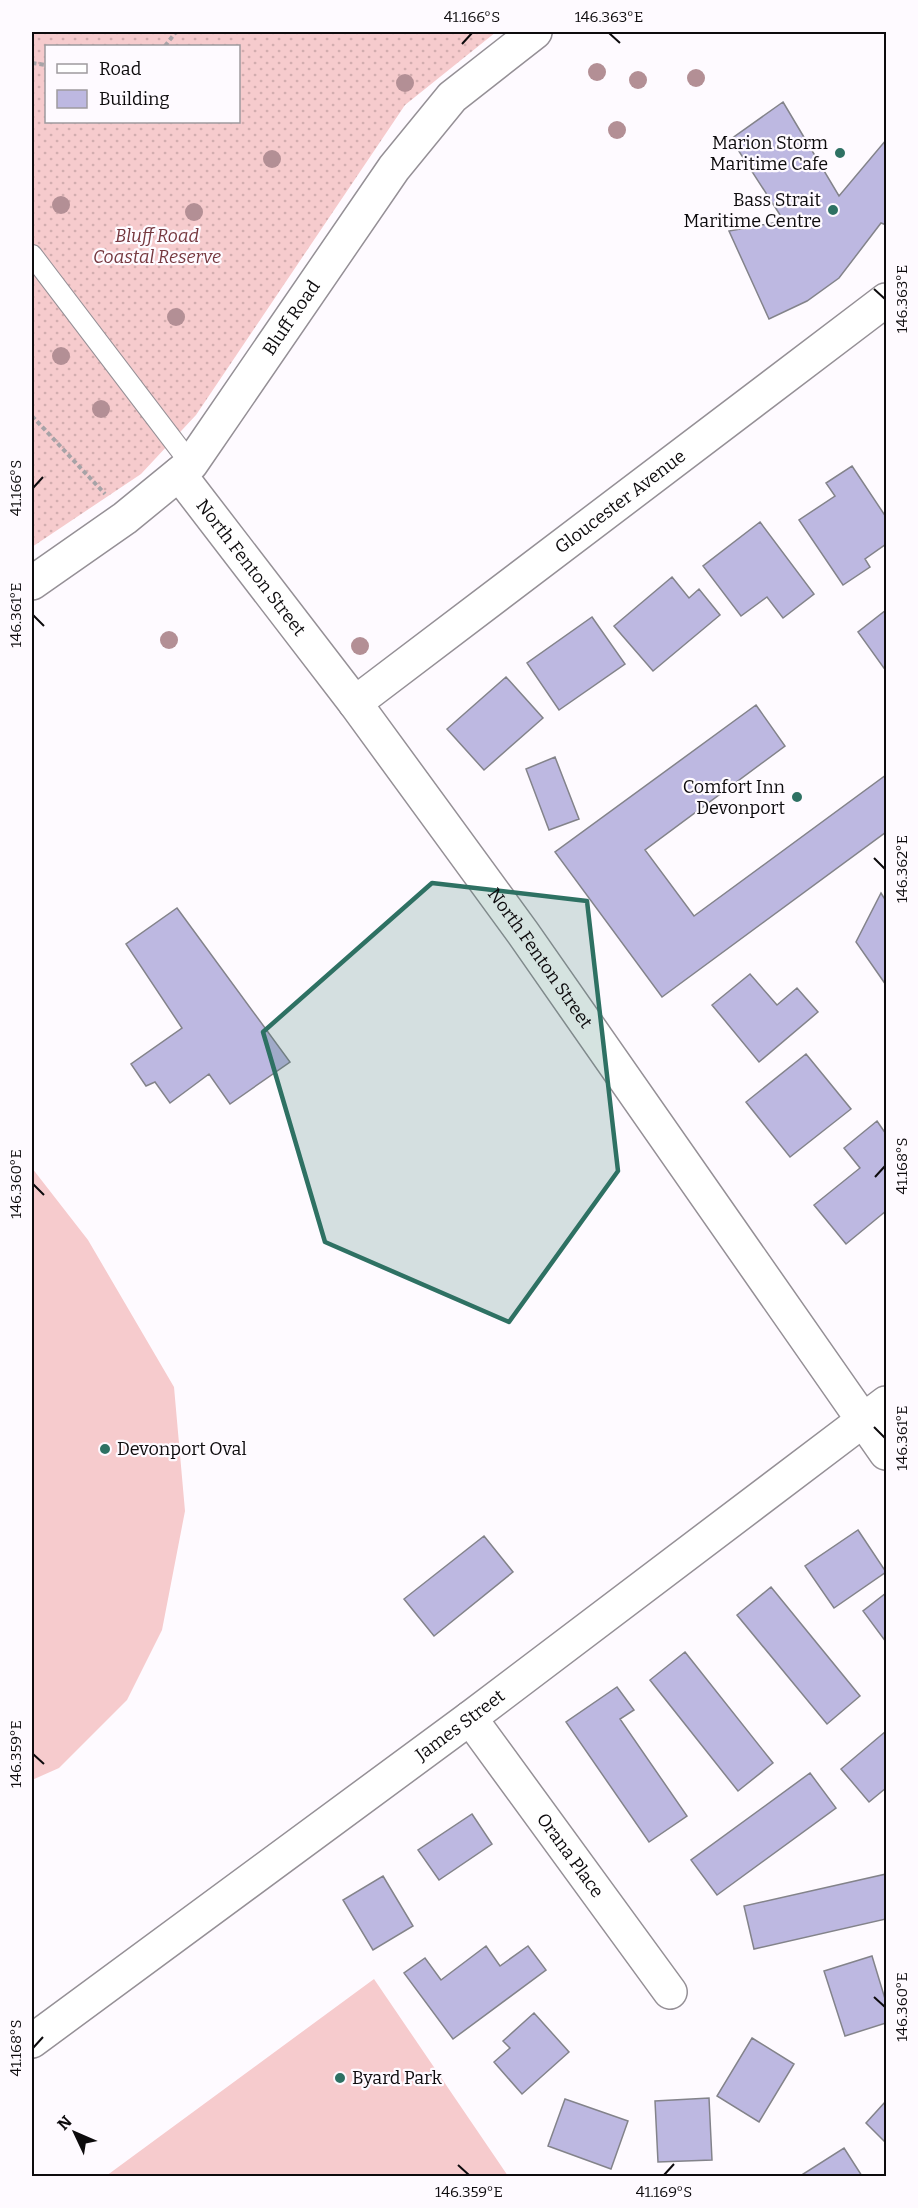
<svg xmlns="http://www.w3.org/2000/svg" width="918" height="2208" font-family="Bitter,serif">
  <defs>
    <pattern id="grass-dots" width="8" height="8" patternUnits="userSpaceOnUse" patternTransform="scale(1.5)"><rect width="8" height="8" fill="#f6cbcd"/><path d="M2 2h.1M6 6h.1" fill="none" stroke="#d2adaf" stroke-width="1.8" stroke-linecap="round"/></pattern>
  </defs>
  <rect width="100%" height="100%" fill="#fefaff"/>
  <!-- grass -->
  <path fill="url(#grass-dots)" fill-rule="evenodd" d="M 32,32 L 496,32 L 405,105 L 196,415 L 141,474 L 32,547 ZM 46,46 L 238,46 L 238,122 L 46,122 Z"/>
  <!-- pitch -->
  <path fill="#f6cbcd" d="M 32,1168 L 88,1240 L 174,1387 L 185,1511 L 162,1630 L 127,1700 L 59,1768 L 32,1780 Z
    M 374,1979 L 508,2176 L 106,2176 Z"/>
  <!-- building -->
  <path fill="#bdb8e1" stroke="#83838a" stroke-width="1.5" d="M 783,102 L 839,196 L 886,140 L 886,225 L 881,223 L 839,278 L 807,301 L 769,319 L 729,231 L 784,221 L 731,139 Z
    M 852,466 L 886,517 L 886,544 L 865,559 L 870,567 L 843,585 L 799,520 L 835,496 L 826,483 Z
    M 760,522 L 814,594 L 783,618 L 767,597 L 741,616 L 703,566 Z
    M 672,577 L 689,598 L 699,589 L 720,615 L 653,671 L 614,626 Z
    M 886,610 L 886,671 L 858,632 Z
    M 592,617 L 625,664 L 559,710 L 527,663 Z
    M 506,677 L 543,718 L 484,770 L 447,729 Z
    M 756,705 L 785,746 L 645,850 L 694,916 L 886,775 L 886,832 L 662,997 L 555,852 Z
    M 555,757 L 579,819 L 549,830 L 526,769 Z
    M 881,893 L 886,901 L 886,985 L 856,942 Z
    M 177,908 L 290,1062 L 230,1104 L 209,1074 L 170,1103 L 155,1082 L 146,1086 L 131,1064 L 182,1028 L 126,944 Z
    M 750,974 L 777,1005 L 797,988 L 818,1012 L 759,1062 L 712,1005 Z
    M 806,1054 L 851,1109 L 790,1157 L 746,1102 Z
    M 877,1121 L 886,1134 L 886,1211 L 846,1244 L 814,1205 L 860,1168 L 844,1148 Z
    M 858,1530 L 886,1572 L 834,1608 L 805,1566 Z
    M 484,1536 L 513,1572 L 434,1636 L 404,1599 Z
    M 771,1587 L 860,1696 L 827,1724 L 737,1615 Z
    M 886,1593 L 886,1642 L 863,1611 Z
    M 685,1652 L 773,1763 L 738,1791 L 650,1680 Z
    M 617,1687 L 634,1710 L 620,1719 L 687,1816 L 649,1842 L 566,1722 Z
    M 886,1731 L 886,1788 L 869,1802 L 841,1769 Z
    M 810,1773 L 836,1808 L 717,1895 L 691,1860 Z
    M 472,1814 L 492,1844 L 439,1880 L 418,1850 Z
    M 886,1874 L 886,1919 L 754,1949 L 744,1906 Z
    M 383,1876 L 413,1926 L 373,1950 L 343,1900 Z
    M 486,1946 L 500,1966 L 528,1946 L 546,1970 L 453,2039 L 404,1973 L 425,1958 L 441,1980 Z
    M 872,1956 L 886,2002 L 886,2023 L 845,2036 L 824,1971 Z
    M 534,2013 L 569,2052 L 522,2094 L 494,2062 L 510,2048 L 503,2041 Z
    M 752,2038 L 794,2064 L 759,2122 L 717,2096 Z
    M 709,2098 L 712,2160 L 658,2162 L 655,2101 Z
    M 565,2099 L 628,2121 L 611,2169 L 548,2146 Z
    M 886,2101 L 886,2143 L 866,2123 Z
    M 844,2148 L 862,2176 L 800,2176 Z"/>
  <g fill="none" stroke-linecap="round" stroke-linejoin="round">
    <!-- lane casing -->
    <g stroke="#959096" stroke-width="22">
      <path id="lane" d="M 32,255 L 191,464"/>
    </g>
    <!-- street casing -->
    <g stroke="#959096" stroke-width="36">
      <g id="street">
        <path id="s1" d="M 179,474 L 355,703 L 523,933 L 886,1453"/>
        <path id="s2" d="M 355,703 L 886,300"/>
        <path id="s3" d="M 470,1718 L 670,1992"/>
        <path id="s4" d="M 32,2041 L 470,1718 L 886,1403"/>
      </g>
    </g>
    <!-- secondary casing -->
    <g stroke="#959096" stroke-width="36">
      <g id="secondary">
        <path id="s5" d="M 32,583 L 125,518 L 191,464 L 394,168 L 452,97 L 535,32"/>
      </g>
    </g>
    <!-- path -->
    <path stroke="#a7a3a7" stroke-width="4" stroke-dasharray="4.5 3" stroke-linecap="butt" d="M 165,46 L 176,32
      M 32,63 L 46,65
      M 32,416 L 105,494"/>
    <!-- lane -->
    <use href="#lane" stroke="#fff" stroke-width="20"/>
    <!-- street -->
    <use href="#street" stroke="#fff" stroke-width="33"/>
    <!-- secondary -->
    <use href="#secondary" stroke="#fff" stroke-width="33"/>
  </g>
  <!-- trees -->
  <g fill="#b38f95">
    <circle cx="597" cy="72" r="9"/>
    <circle cx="696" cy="78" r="9"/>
    <circle cx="638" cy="80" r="9"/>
    <circle cx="405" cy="83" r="9"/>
    <circle cx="617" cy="130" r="9"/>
    <circle cx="272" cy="159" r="9"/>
    <circle cx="61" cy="205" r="9"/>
    <circle cx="194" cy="212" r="9"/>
    <circle cx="176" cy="317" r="9"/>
    <circle cx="61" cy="356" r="9"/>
    <circle cx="101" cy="409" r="9"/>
    <circle cx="169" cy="640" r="9"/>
    <circle cx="360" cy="646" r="9"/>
  </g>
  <!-- marked area -->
  <path fill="#2e7163" fill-opacity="0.2" stroke="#2e7163" stroke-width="4.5" stroke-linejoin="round" d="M 432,883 L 587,901 L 618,1171 L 509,1322 L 325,1242 L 263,1032 Z"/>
  <!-- ticks -->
  <path fill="none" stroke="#0d0b0d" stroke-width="2" d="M 609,33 L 620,43M 462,44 L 472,33M 874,289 L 885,299M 33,488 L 43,477M 33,615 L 44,626M 874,858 L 885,869M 875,1177 L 885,1166M 33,1184 L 44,1195M 874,1427 L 885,1438M 33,1754 L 44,1764M 874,1997 L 885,2007M 33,2048 L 43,2037M 458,2165 L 469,2175M 664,2175 L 674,2164"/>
  <!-- markers -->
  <g fill="#2e7163" stroke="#fefaff" stroke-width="2">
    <circle cx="840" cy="153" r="6"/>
    <circle cx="833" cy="210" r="6"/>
    <circle cx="797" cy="797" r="6"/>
    <circle cx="105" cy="1449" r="6"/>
    <circle cx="340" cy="2078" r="6"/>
  </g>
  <g text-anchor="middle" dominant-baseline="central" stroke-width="4.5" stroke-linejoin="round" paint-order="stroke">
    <!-- poi labels -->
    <g font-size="18" fill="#0d0b0d" stroke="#fefaff" text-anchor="end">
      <text x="828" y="143">Marion Storm<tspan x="828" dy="21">Maritime Cafe</tspan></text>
      <text x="821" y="200">Bass Strait<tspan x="821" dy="21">Maritime Centre</tspan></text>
      <text x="785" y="787">Comfort Inn<tspan x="785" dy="21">Devonport</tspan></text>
      <text x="117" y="1449" text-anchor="start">Devonport Oval</text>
      <text x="352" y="2078" text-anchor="start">Byard Park</text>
    </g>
    <!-- park labels -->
    <g font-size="18" font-style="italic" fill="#75373e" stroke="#fefaff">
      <text x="157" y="236">Bluff Road<tspan x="157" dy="21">Coastal Reserve</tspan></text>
    </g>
    <!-- street labels -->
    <g font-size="18" fill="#0d0b0d" stroke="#fefaff">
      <text stroke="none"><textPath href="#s5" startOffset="376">Bluff Road</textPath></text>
      <text stroke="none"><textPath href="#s2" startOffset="333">Gloucester Avenue</textPath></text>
      <text stroke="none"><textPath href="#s1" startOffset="118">North Fenton Street</textPath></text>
      <text stroke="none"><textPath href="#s1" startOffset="604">North Fenton Street</textPath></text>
      <text stroke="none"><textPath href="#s4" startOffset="532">James Street</textPath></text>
      <text stroke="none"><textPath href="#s3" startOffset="170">Orana Place</textPath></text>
    </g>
  </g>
  <!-- border -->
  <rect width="918" height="2208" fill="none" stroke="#fefaff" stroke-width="66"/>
  <!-- legend -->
  <rect x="45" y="45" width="195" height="78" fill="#fefaff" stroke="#9e9a9e" stroke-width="1.5"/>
  <rect x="57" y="64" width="30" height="9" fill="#ffffff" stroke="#9e9a9e" stroke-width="1.5"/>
  <text x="99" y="75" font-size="18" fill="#0d0b0d">Road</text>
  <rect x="57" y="90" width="30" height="18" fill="#bdb8e1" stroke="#9e9a9e" stroke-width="1.5"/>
  <text x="99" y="105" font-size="18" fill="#0d0b0d">Building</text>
  <!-- north arrow -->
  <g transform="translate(75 2133) rotate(314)" stroke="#fefaff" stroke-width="4.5" paint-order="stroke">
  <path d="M0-4.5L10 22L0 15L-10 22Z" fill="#0d0b0d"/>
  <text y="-9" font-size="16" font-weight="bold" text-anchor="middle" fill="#0d0b0d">N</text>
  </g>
  <rect x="33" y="33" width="852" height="2142" fill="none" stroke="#0d0b0d" stroke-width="2"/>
  <g font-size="15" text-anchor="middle" fill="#0d0b0d">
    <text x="472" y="22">41.166°S</text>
    <text x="609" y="22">146.363°E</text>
    <text transform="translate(902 299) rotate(-90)" y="5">146.363°E</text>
    <text transform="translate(16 488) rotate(-90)" y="5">41.166°S</text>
    <text transform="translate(16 615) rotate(-90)" y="5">146.361°E</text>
    <text transform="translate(902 869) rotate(-90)" y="5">146.362°E</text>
    <text transform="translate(902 1166) rotate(-90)" y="5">41.168°S</text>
    <text transform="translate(16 1184) rotate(-90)" y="5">146.360°E</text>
    <text transform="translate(902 1438) rotate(-90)" y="5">146.361°E</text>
    <text transform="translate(16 1754) rotate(-90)" y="5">146.359°E</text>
    <text transform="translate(902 2007) rotate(-90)" y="5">146.360°E</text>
    <text transform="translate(16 2048) rotate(-90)" y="5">41.168°S</text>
    <text x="469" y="2197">146.359°E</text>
    <text x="664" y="2197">41.169°S</text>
  </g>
</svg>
